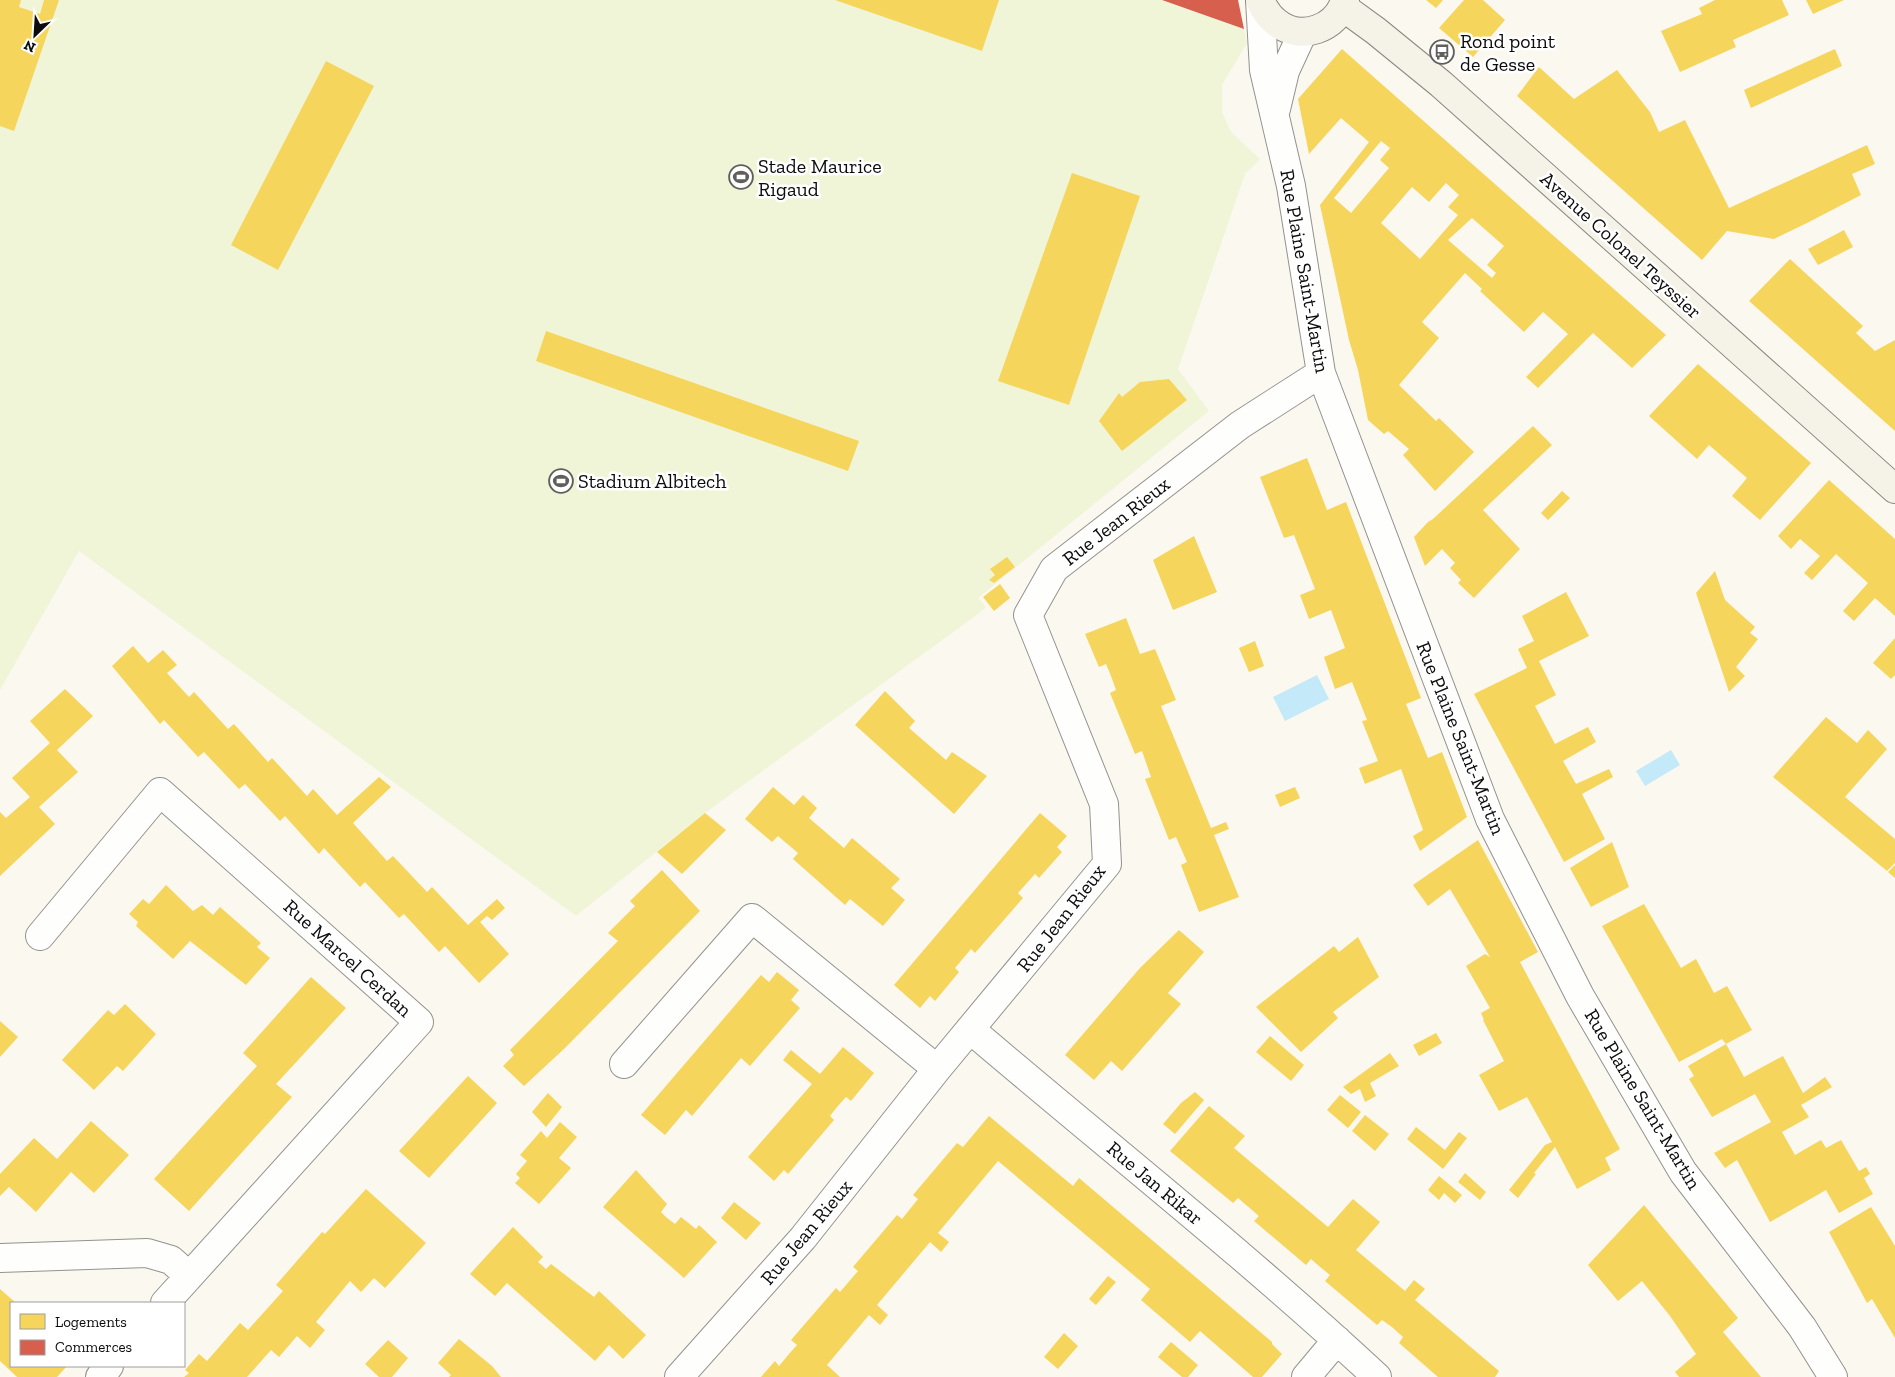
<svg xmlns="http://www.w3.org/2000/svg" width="1895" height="1377" font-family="'Zilla Slab',serif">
  <rect width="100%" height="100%" fill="#fbf8f0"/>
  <!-- pitch -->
  <path fill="#f0f5d8" d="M 0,0 L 1161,0 L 1244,29 L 1247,43 L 1222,85 L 1222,112 L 1231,132 L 1260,159 L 1245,174 L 1178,369 L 1209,411 L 978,598 L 986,607 L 978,614 L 705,813 L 576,916 L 79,551 L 0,690 Z"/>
  <!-- water -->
  <path fill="#c4e9f8" d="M 1317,675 L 1329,699 L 1285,721 L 1273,697 Z
    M 1671,750 L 1680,765 L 1645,786 L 1636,771 Z"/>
  <!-- homes -->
  <path fill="#f6d55c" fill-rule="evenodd" d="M 0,0 L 21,0 L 19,7 L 40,14 L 44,0 L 59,0 L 14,131 L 0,126 Z
    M 835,0 L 999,0 L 982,51 Z
    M 1426,0 L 1443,0 L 1436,8 Z
    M 1464,0 L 1483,0 L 1505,20 L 1473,57 L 1439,28 Z
    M 1715,0 L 1782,0 L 1789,15 L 1733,40 L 1736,47 L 1680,72 L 1661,31 L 1702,14 L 1699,8 Z
    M 1806,0 L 1844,0 L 1813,14 Z
    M 1342,49 L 1666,335 L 1632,368 L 1593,333 L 1538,388 L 1526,377 L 1568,334 L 1543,312 L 1524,332 L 1480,291 L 1482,289 L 1465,273 L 1422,322 L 1439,338 L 1399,385 L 1436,421 L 1439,418 L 1474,452 L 1435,491 L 1403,455 L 1409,449 L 1388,431 L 1384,434 L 1368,420 L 1358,370 L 1349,340 L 1320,205 L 1369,142 L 1341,118 L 1309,154 L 1298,99 ZM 1381,141 L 1390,148 L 1380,160 L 1389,168 L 1351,213 L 1334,198 ZM 1446,183 L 1459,195 L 1448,207 L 1458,215 L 1420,259 L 1381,223 L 1412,187 L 1429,202 ZM 1472,218 L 1504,246 L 1487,265 L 1496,273 L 1492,278 L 1448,240 Z
    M 1835,49 L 1842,66 L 1751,108 L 1744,90 Z
    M 326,61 L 374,86 L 278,270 L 231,245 Z
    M 1539,67 L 1574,99 L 1617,70 L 1650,112 L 1659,132 L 1685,120 L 1729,208 L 1867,145 L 1875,164 L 1852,174 L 1861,195 L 1807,223 L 1774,239 L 1727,231 L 1702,260 L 1517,96 Z
    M 1072,173 L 1140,196 L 1069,405 L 998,381 Z
    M 1844,230 L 1853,247 L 1818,265 L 1808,249 Z
    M 1790,259 L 1863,326 L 1856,333 L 1875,351 L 1895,340 L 1895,431 L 1749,301 Z
    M 546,331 L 859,441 L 848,471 L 536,361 Z
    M 1698,364 L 1811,463 L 1760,520 L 1732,496 L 1747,478 L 1709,445 L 1697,459 L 1649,416 Z
    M 1169,379 L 1187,400 L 1122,451 L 1099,421 L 1119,393 L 1122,397 L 1140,382 Z
    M 1533,426 L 1552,445 L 1483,510 L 1520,549 L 1474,598 L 1458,583 L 1461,580 L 1450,568 L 1455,563 L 1442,549 L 1425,566 L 1414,537 L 1428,522 L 1433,519 Z
    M 1307,458 L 1327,510 L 1346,502 L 1421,698 L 1406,704 L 1428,758 L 1442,752 L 1467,817 L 1420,851 L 1413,836 L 1423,830 L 1401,769 L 1365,784 L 1359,768 L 1378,761 L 1362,721 L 1367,720 L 1352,682 L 1335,689 L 1324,657 L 1345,648 L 1331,610 L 1309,619 L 1300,595 L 1315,589 L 1294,535 L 1284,538 L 1260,477 Z
    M 1829,480 L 1895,539 L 1895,616 L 1875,598 L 1854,621 L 1843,611 L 1868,583 L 1836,554 L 1812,580 L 1804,573 L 1820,556 L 1800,539 L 1791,549 L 1778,536 Z
    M 1562,491 L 1570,498 L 1548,520 L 1541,513 Z
    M 1194,536 L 1217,592 L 1173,610 L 1153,560 Z
    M 1007,557 L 1015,567 L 994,583 L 989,580 L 995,575 L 990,569 Z
    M 1715,571 L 1725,600 L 1755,627 L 1750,633 L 1758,639 L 1736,667 L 1745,676 L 1729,692 L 1696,593 Z
    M 1000,584 L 1010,598 L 994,611 L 983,597 Z
    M 1566,592 L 1589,636 L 1539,661 L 1556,695 L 1535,706 L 1555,744 L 1588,727 L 1596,742 L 1563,761 L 1576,784 L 1609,769 L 1613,777 L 1582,794 L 1605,839 L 1564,862 L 1474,694 L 1527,668 L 1518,649 L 1534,641 L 1522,616 Z
    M 1126,618 L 1140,654 L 1155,649 L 1176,700 L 1161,706 L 1211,828 L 1226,822 L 1229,829 L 1214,835 L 1239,897 L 1199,912 L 1181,865 L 1187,862 L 1176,837 L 1169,840 L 1145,779 L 1151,777 L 1142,751 L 1135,754 L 1110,693 L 1116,690 L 1111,676 L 1106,664 L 1099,667 L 1085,634 Z
    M 1895,638 L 1895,675 L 1891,679 L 1873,663 Z
    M 1255,641 L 1264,666 L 1249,672 L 1239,648 Z
    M 133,646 L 148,663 L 163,650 L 177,665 L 167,673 L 189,697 L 194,692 L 228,729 L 234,724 L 268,762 L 272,758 L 307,796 L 313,789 L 337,815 L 379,777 L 391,787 L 353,823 L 387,861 L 393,856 L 427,892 L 432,887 L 468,925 L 497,899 L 505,908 L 492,920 L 487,916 L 480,922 L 509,954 L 479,983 L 445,946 L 439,952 L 404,914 L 399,918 L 365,882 L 360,887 L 324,848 L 319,854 L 285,816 L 280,821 L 245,784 L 239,789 L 204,752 L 198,757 L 164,720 L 160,724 L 112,666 Z
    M 65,689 L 93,716 L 57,750 L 78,772 L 39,807 L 55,824 L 0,876 L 0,812 L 6,818 L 30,797 L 12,778 L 50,743 L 30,721 Z
    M 885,691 L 915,721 L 909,728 L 946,760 L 952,752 L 987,776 L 954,814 L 855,725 Z
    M 1826,717 L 1857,743 L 1868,730 L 1887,749 L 1845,797 L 1895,839 L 1895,863 L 1887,871 L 1773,777 Z
    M 773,787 L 794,805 L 803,795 L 817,808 L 809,818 L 844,848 L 852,838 L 900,879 L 891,888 L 905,900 L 883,926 L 850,899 L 845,905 L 793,859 L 798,853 L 778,836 L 772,842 L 745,819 Z
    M 1295,787 L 1300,798 L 1280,807 L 1275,795 Z
    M 705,813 L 726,830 L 682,874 L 657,852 Z
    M 1040,813 L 1067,836 L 1057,847 L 1062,852 L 1039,878 L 1035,874 L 1018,893 L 1023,898 L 975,953 L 971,949 L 955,968 L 959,972 L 935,1001 L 930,996 L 920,1008 L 894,985 Z
    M 1478,840 L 1538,952 L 1520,962 L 1620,1149 L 1605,1158 L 1611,1170 L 1577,1189 L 1555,1147 L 1534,1173 L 1536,1174 L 1518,1198 L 1509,1190 L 1545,1145 L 1552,1142 L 1527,1097 L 1499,1111 L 1479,1075 L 1504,1061 L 1483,1020 L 1484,1020 L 1481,1013 L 1490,1008 L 1466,966 L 1485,954 L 1490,957 L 1450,889 L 1428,906 L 1413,885 Z
    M 1612,842 L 1629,887 L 1591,907 L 1570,868 Z
    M 1895,865 L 1895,878 L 1888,872 Z
    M 662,870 L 700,911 L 565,1048 L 524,1086 L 503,1066 L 514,1055 L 510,1050 L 618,941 L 608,933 L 635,906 L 630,901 Z
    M 166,885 L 193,911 L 202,905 L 213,915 L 220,907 L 261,943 L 257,947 L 270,958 L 246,985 L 190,941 L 173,959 L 136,926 L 138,922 L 129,914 L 143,899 L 149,904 Z
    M 1644,904 L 1681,968 L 1696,959 L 1714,993 L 1727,986 L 1752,1030 L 1726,1044 L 1722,1039 L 1679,1062 L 1602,926 Z
    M 1179,930 L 1204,952 L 1168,993 L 1181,1004 L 1122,1071 L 1111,1061 L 1094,1080 L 1065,1055 L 1140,968 Z
    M 1358,937 L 1379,977 L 1333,1012 L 1338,1018 L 1301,1052 L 1256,1007 L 1334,946 L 1339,952 Z
    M 777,972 L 799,990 L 791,1000 L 800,1008 L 750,1066 L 741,1058 L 692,1116 L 686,1110 L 665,1135 L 641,1115 L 761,975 L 769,982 Z
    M 311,977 L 346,1008 L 276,1084 L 292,1097 L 189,1211 L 154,1179 L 257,1066 L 243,1053 Z
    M 125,1004 L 156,1034 L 123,1071 L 117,1066 L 94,1090 L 62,1060 L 108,1010 L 114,1015 Z
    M 0,1021 L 18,1037 L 0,1057 Z
    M 1436,1033 L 1442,1043 L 1419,1056 L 1413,1045 Z
    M 1270,1036 L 1304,1065 L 1291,1081 L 1256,1052 Z
    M 1726,1044 L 1744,1077 L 1783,1056 L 1803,1093 L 1825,1077 L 1832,1087 L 1801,1105 L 1809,1117 L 1782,1132 L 1795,1155 L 1821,1140 L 1826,1148 L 1841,1140 L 1859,1171 L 1866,1167 L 1870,1174 L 1864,1178 L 1873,1194 L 1839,1213 L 1826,1190 L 1770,1222 L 1737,1160 L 1725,1168 L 1714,1153 L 1771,1122 L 1755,1094 L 1712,1117 L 1689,1079 L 1694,1076 L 1688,1066 Z
    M 843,1047 L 874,1073 L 851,1101 L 846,1097 L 837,1107 L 830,1116 L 834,1120 L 788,1174 L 784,1170 L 774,1181 L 748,1157 L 812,1084 L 783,1060 L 791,1050 L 820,1074 Z
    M 1390,1053 L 1399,1066 L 1370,1083 L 1376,1096 L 1365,1102 L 1360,1089 L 1351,1094 L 1343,1087 Z
    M 468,1076 L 497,1103 L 429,1178 L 399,1151 Z
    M 1195,1092 L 1204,1100 L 1175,1134 L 1163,1124 L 1181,1103 Z
    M 548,1093 L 562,1107 L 546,1127 L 532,1112 Z
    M 1340,1095 L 1361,1112 L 1348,1128 L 1327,1110 Z
    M 1209,1106 L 1245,1136 L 1234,1148 L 1328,1227 L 1353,1199 L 1380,1222 L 1356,1250 L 1405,1291 L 1414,1280 L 1425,1289 L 1415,1300 L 1499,1371 L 1495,1377 L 1438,1377 L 1399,1343 L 1403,1337 L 1392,1327 L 1382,1320 L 1377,1325 L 1325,1281 L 1330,1275 L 1319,1266 L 1311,1259 L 1306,1265 L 1254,1221 L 1259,1216 L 1238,1198 L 1233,1203 L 1170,1151 Z
    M 1365,1115 L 1389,1134 L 1375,1151 L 1352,1131 Z
    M 989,1116 L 1073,1186 L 1079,1178 L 1272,1342 L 1272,1344 L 1282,1354 L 1262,1377 L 1253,1377 L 1200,1331 L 1190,1342 L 1141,1300 L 1150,1289 L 998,1161 L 938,1233 L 949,1242 L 941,1252 L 930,1242 L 877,1305 L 888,1315 L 880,1325 L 869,1315 L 827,1365 L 840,1377 L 761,1377 L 775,1361 L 779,1366 L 789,1354 L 797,1345 L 791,1340 L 836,1288 L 840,1292 L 858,1271 L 853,1267 L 897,1215 L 902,1219 L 918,1199 L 913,1195 L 957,1143 L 963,1147 Z
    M 91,1121 L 129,1155 L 94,1193 L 71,1172 L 36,1212 L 9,1187 L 0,1196 L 0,1174 L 34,1138 L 57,1159 Z
    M 560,1122 L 577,1137 L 559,1158 L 571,1168 L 539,1204 L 515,1183 L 520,1178 L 516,1174 L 527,1161 L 520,1155 L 541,1131 L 547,1138 Z
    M 1416,1127 L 1445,1150 L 1459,1132 L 1467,1138 L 1443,1169 L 1407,1139 Z
    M 636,1170 L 667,1204 L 661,1212 L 667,1218 L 675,1224 L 681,1217 L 696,1229 L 699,1225 L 717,1242 L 684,1278 L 603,1207 Z
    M 1465,1173 L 1486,1192 L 1480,1200 L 1458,1182 Z
    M 1439,1176 L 1462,1195 L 1455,1203 L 1444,1193 L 1439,1200 L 1428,1190 Z
    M 366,1189 L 426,1243 L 385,1288 L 374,1278 L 361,1292 L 350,1281 L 316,1322 L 325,1330 L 310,1348 L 297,1336 L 279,1357 L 271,1350 L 247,1377 L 184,1377 L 189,1373 L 185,1370 L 199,1354 L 207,1361 L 240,1323 L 248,1330 L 283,1291 L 276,1285 L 322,1232 L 325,1234 Z
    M 734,1202 L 761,1223 L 746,1240 L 721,1218 Z
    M 1644,1205 L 1738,1318 L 1723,1332 L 1761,1377 L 1679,1377 L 1675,1372 L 1696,1354 L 1670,1316 L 1642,1281 L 1618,1301 L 1588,1265 Z
    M 1871,1207 L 1895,1246 L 1895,1338 L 1872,1299 L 1867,1303 L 1829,1232 Z
    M 513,1227 L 543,1257 L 538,1262 L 546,1269 L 551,1264 L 594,1297 L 599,1291 L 646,1335 L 623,1359 L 609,1345 L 595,1361 L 507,1283 L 495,1296 L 470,1274 Z
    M 1108,1276 L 1116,1282 L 1096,1305 L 1089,1299 Z
    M 0,1289 L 16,1303 L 11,1303 L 11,1366 L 67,1366 L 57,1377 L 17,1377 L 0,1361 Z
    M 1064,1333 L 1078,1346 L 1058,1369 L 1044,1357 Z
    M 459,1339 L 492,1366 L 501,1377 L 449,1377 L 451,1375 L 438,1363 Z
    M 388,1340 L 408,1358 L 392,1377 L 379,1377 L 365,1364 Z
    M 1171,1342 L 1198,1365 L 1188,1377 L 1182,1377 L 1158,1357 Z"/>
  <!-- shops -->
  <path fill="#d6604d" d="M 1162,0 L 1238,0 L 1244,29 Z"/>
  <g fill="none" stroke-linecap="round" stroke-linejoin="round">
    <!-- minor casing -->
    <g stroke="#94928f" stroke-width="30">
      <path id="minor" d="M 1260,0 L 1264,70 L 1291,186 L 1321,373 L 1490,819 L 1580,996 L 1683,1172 L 1802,1327 L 1833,1377
        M 1276,109 L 1285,71 L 1303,32
        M 40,936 L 160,792 L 419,1022 L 165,1303
        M 970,1029 C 1106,1145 1246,1255 1377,1377
        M 624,1064 L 752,918 L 937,1069
        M 0,1258 L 147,1253 L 171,1260 L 189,1276
        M 100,1377 L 109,1366
        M 679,1377 L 803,1238 L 937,1069 L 1107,864 L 1104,804 L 1028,615 L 1054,569 L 1240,425 L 1321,373
        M 1306,1377 L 1337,1340"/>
    </g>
    <!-- secondary casing -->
    <g stroke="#8a8985" stroke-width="30">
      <path id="secondary" d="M 1260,0 C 1264,9 1268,16 1276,22 C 1300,42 1337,29 1345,0
        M 1343,7 L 1376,31 L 1441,84 L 1895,489"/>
    </g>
    <!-- minor -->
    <use href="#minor" stroke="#fefefd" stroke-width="28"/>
    <!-- secondary -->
    <use href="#secondary" stroke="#f5f2e8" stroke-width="28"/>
  </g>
  <!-- icons -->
  <defs>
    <g id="bus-ring" transform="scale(1.25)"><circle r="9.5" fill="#fff" stroke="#605f5c" stroke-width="1.5"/><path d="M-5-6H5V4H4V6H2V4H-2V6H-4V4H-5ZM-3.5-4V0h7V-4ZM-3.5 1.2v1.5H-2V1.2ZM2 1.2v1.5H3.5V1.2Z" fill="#605f5c"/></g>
    <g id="stadium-ring" transform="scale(1.25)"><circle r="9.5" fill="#fff" stroke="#605f5c" stroke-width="1.5"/><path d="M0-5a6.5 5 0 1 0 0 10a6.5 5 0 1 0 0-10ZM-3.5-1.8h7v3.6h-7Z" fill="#605f5c"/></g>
  </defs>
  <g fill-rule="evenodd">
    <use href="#bus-ring" x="1442" y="52"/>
    <use href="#stadium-ring" x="741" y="177"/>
    <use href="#stadium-ring" x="561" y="481"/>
  </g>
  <g text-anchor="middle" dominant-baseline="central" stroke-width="5" stroke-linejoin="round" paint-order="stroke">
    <!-- poi labels -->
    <g font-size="20" fill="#0c0c0c" stroke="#fff" text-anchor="start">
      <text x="1460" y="41">Rond point<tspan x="1460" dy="23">de Gesse</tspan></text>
      <text x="758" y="166">Stade Maurice<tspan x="758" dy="23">Rigaud</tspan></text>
      <text x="578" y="481">Stadium Albitech</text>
    </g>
    <!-- street labels -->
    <g font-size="20" fill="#0c0c0c" stroke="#fff">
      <text transform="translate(1621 245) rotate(42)">Avenue Colonel Teyssier</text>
      <text transform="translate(1305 271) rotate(80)">Rue Plaine Saint-Martin</text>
      <text transform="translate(1116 521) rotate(-38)">Rue Jean Rieux</text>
      <text transform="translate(1461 738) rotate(68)">Rue Plaine Saint-Martin</text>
      <text transform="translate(1061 918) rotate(-52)">Rue Jean Rieux</text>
      <text transform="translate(348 958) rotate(42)">Rue Marcel Cerdan</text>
      <text transform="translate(1643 1099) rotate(59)">Rue Plaine Saint-Martin</text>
      <text transform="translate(1155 1183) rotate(40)">Rue Jan Rikar</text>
      <text transform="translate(806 1232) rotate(-50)">Rue Jean Rieux</text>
    </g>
  </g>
  <!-- legend -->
  <rect x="10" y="1302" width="175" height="65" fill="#ffffff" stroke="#9e9e9e"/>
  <rect x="20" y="1314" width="25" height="15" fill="#f6d55c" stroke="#9e9e9e"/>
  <text x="55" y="1327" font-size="15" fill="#0c0c0c">Logements</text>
  <rect x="20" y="1340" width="25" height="15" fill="#d6604d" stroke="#9e9e9e"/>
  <text x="55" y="1352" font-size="15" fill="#0c0c0c">Commerces</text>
  <!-- north arrow -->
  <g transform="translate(35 35) rotate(205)" stroke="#ffffff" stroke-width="4" paint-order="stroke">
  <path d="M0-4L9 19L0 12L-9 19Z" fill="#0c0c0c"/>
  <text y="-8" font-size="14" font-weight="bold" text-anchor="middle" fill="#0c0c0c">N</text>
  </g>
</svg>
